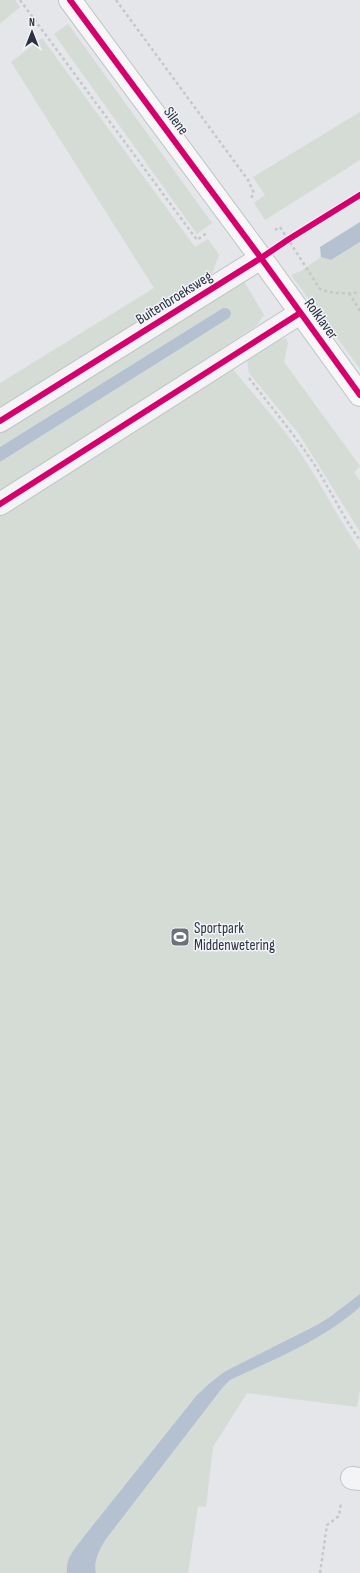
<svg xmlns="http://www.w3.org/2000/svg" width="360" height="1573" font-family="'Sofia Sans Condensed',sans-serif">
  <rect width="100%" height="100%" fill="#e4e6e9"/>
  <!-- green -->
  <path fill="#d4dcd5" d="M 0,0 L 15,0 L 20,7 L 0,24 Z
    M 68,24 L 212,223 L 197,234 L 54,34 Z
    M 42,38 L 195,247 L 208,239 L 219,255 L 210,279 L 0,409 L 0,383 L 154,288 L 11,62 Z
    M 360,112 L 360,160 L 265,220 L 254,203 L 265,195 L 253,177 Z
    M 360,242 L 360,369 L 291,275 L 301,271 L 321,257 L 331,260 Z
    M 242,278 L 264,315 L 257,325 L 114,420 L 0,491 L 0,462 L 229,318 L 227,308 L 223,308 L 0,447 L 0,430 Z
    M 286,338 L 288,343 L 284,362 L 360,466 L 354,472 L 360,481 L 360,532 L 299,434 L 249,373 L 247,359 L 268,344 Z
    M 231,367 C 253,394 277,420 297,448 C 320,481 337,517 360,550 L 360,1299 L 342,1314 L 222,1379 L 77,1573 L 0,1573 L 0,516 Z
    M 360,1307 L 360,1389 L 357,1407 L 247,1393 L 213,1447 L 206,1507 L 198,1506 L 188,1573 L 96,1573 C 93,1561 100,1549 106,1539 L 223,1387 L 230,1380 C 275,1359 323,1340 360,1307 Z"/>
  <!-- water -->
  <path fill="#b5c1d1" d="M 360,222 L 360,242 L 331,260 L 321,257 L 320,247 Z
    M 223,308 C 228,308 230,309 231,314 L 229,318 L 0,462 L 0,447 Z
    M 360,1294 L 360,1307 C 323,1340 275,1359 230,1380 L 223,1387 L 106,1539 C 100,1549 93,1561 96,1573 L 67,1573 C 65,1559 74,1550 82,1539 L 197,1395 L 210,1383 L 224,1372 L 317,1325 L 330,1317 Z"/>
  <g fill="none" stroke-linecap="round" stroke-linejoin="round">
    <!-- street casing -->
    <g stroke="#c2c4c7" stroke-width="24">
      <path id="street" d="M 0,421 L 261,258
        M 0,504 L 300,313
        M 352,1478 L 360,1479"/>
    </g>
    <!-- secondary casing -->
    <g stroke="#c2c4c7" stroke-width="24">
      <path id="secondary" d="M 70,0 L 261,258 L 360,395"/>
    </g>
    <!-- path -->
    <path stroke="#c5c7ca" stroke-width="2.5" stroke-dasharray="3 3" stroke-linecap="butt" d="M 20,0 L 197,240 L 208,232
      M 116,0 L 248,180 L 254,193 L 251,198
      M 275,230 L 280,227 L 320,289 C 333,294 346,294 360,292
      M 349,293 L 360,311
      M 249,378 C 271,407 294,434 314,464 C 330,489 342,516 360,540
      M 320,1573 L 327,1525 L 339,1516 L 341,1503"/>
    <!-- street -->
    <use href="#street" stroke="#f4f4f6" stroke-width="22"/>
    <!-- secondary -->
    <use href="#secondary" stroke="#f7f7f8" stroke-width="22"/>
    <!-- cycleway casing -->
    <g stroke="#f3f4f8" stroke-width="8">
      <path id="cycleway" d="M 70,0 L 261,258 L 360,395
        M 0,421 L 261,258 L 289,239 L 360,195
        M 0,504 L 300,313"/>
    </g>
    <!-- cycleway -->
    <use href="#cycleway" stroke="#d6006c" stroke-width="6"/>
  </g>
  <!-- icons -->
  <defs>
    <g id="stadium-square" transform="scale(1)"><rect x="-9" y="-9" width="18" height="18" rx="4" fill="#6c717c" stroke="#f3f4f8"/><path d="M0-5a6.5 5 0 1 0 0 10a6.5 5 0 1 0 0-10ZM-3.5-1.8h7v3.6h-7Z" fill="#fff"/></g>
  </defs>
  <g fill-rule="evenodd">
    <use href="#stadium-square" x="180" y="937"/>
  </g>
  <g text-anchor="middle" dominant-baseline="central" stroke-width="3" stroke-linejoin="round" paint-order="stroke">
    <!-- street labels -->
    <g font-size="15" fill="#2c3241" stroke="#f3f4f8">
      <text transform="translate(176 121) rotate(53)">Silene</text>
      <text transform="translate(174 298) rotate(-32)">Buitenbroeksweg</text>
      <text transform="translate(321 319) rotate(54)">Rolklaver</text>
    </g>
    <!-- poi labels -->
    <g font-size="15" fill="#2c3241" stroke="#f3f4f8" text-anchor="start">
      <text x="194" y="928">Sportpark<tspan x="194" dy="17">Middenwetering</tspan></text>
    </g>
  </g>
  <!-- north arrow -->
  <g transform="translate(32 32)" stroke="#f3f4f8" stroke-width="3" paint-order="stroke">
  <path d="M0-3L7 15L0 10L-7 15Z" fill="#2c3241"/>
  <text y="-6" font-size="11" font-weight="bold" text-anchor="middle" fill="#2c3241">N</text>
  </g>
</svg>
